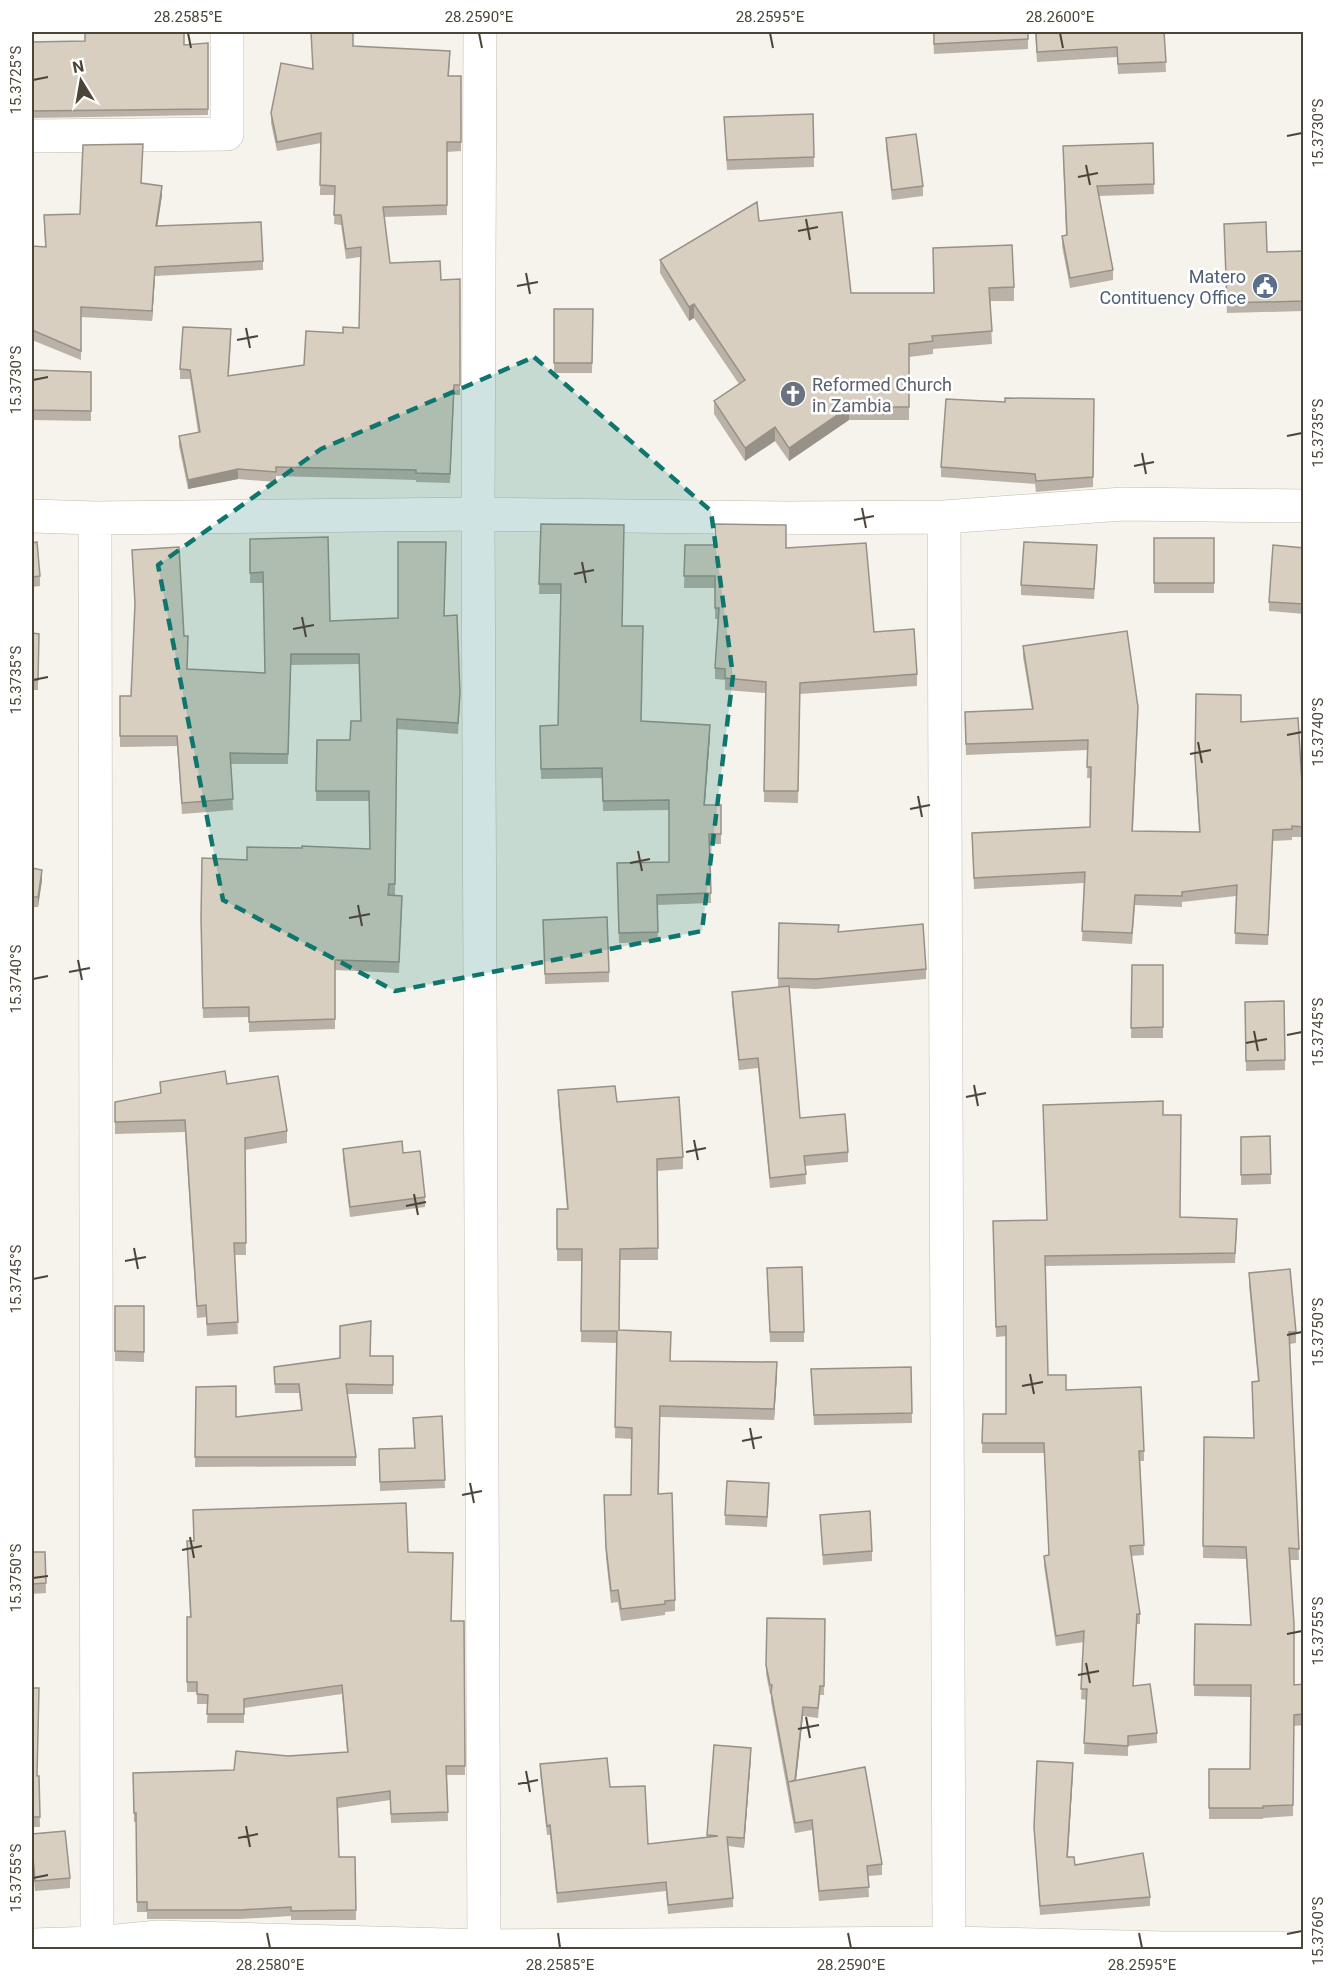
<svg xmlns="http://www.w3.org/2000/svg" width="1335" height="1981" font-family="Roboto,sans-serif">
  <rect width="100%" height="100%" fill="#f6f3ec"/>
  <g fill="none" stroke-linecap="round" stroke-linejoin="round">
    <!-- minor casing -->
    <g stroke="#c2bbae" stroke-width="34">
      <path id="minor" d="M 480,32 L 478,514 L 484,1950
        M 32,136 L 227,134 L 227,32
        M 32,516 L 95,518 L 478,514 L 788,518 L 944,517 L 1123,504 L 1304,506
        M 944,517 L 949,1943
        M 95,518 L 97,1943
        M 32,1945 L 97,1943 L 158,1937 L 484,1946 L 949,1943 L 1165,1948 L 1304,1948"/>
    </g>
    <!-- minor -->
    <use href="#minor" stroke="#fff" stroke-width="33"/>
  </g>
  <!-- wall -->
  <path fill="#bab2a6" d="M 933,32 L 1028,32 L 1028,49 L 934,54 Z
    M 1035,32 L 1164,32 L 1166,72 L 1118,74 L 1117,57 L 1037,62 Z
    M 32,42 L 184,45 L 208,43 L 208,115 L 32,118 Z
    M 353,46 L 450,60 L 449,76 L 461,76 L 461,151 L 447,152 L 447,215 L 384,217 L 390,263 L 441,280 L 460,279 L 460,395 L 454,395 L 450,483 L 416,482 L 416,480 L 276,476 L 276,482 L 238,479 L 188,489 L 179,446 L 179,436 L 198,432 L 190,379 L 180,379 L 180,369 L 231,339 L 229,375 L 304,365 L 343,333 L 359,328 L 360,257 L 346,259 L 341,225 L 334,224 L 335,195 L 320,195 L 321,143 L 277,151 L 271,123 L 271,113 L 312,69 Z
    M 813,114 L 814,167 L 727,170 L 724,117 Z
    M 886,138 L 923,186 L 923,196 L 892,200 L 886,148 Z
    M 1153,143 L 1154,194 L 1099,196 L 1113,270 L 1113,280 L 1070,288 L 1062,246 L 1062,236 L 1066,235 L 1063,156 Z
    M 141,183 L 162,195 L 157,226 L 263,261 L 263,270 L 155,276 L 152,321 L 81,317 L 81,360 L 32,340 L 32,246 L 45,247 L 44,215 L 80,214 Z
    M 759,221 L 851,293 L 934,293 L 933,248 L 1014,287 L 1014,301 L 990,301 L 992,344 L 933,349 L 933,354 L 909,357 L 909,420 L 849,420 L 789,461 L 775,441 L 745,461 L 714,414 L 714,401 L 739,384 L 694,318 L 689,321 L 660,273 L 660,260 Z
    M 1224,224 L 1267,252 L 1304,251 L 1304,311 L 1227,313 Z
    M 554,309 L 593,309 L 592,373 L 554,373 Z
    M 32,370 L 91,372 L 91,421 L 32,420 Z
    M 1094,399 L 1093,487 L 1036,492 L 1035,484 L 941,477 L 941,467 L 1005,402 Z
    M 541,524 L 622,626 L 641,721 L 710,735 L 705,805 L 721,805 L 721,844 L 710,844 L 711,903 L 657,905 L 658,942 L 619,943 L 617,863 L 669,862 L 669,810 L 603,811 L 602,778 L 541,779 L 540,726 L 558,725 L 561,594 L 539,594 Z
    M 1154,538 L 1214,538 L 1214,593 L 1154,593 Z
    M 250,539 L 330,621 L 445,616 L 460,703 L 458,734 L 397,729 L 395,895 L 389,895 L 402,906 L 399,973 L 335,970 L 335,1029 L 249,1032 L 249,1017 L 203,1018 L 201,928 L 247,860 L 370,849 L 369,801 L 316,801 L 317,740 L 350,740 L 361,721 L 359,664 L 291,665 L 288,764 L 231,764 L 233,810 L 182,814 L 177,746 L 120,747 L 120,696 L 131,696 L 135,609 L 132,550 L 184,636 L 187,669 L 265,673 L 263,583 L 250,583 Z
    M 32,543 L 40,576 L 40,586 L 32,587 Z
    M 685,545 L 786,548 L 917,674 L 917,686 L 800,694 L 798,803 L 764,802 L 765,693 L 725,690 L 725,680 L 715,679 L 715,668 L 718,619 L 715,619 L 715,588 L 684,588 Z
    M 1304,548 L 1304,614 L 1269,611 L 1269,602 Z
    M 1097,555 L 1094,599 L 1021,595 L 1021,585 Z
    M 32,633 L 39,634 L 38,690 L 32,690 Z
    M 1023,646 L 1138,718 L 1133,831 L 1199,832 L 1195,768 L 1196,694 L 1241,722 L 1302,784 L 1304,785 L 1304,837 L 1292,837 L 1292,840 L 1273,841 L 1268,945 L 1235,944 L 1236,896 L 1182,902 L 1182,907 L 1135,905 L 1132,944 L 1082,941 L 1084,883 L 974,889 L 972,833 L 1090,827 L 1091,778 L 1087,778 L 1088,750 L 966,755 L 965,712 L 1032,710 L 1023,657 Z
    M 32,868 L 42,880 L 38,907 L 32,907 Z
    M 543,920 L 609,972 L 609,982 L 545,984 Z
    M 779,923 L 838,932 L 926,969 L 926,979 L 816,989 L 789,988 L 800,1118 L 848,1152 L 848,1162 L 805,1166 L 806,1184 L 770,1188 L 758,1068 L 739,1070 L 732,1002 L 732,992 L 778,987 Z
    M 1132,965 L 1163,965 L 1163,1038 L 1131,1038 Z
    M 1284,1001 L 1285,1070 L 1246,1071 L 1245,1002 Z
    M 160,1082 L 227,1084 L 287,1131 L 287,1143 L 245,1150 L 246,1255 L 235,1255 L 238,1334 L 207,1336 L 206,1317 L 197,1318 L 185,1132 L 115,1134 L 115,1102 L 160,1094 Z
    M 558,1090 L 617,1102 L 683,1157 L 683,1169 L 657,1171 L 658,1260 L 620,1260 L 619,1330 L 670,1361 L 777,1374 L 774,1420 L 660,1417 L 659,1494 L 675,1600 L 675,1611 L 665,1612 L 665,1615 L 621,1621 L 618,1602 L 611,1603 L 606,1558 L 604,1495 L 631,1495 L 632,1439 L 615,1438 L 617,1343 L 581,1342 L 582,1261 L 557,1261 L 557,1209 L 567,1209 L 558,1102 Z
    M 1163,1115 L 1180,1217 L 1237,1229 L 1235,1263 L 1045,1266 L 1048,1375 L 1144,1451 L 1144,1461 L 1140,1461 L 1144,1555 L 1131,1556 L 1140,1614 L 1140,1624 L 1137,1624 L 1133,1686 L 1157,1733 L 1157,1743 L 1128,1746 L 1128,1756 L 1084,1754 L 1086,1700 L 1081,1699 L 1084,1642 L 1056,1646 L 1044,1566 L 1044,1556 L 1049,1556 L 1044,1453 L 982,1453 L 983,1414 L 1006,1414 L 1006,1336 L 996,1337 L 993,1221 L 1047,1220 Z
    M 1270,1136 L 1271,1184 L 1241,1185 L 1241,1137 Z
    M 343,1149 L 403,1153 L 425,1197 L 425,1207 L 350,1217 L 343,1159 Z
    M 1249,1273 L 1296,1332 L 1296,1343 L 1290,1344 L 1299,1560 L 1290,1560 L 1294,1685 L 1304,1684 L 1304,1725 L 1294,1726 L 1293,1816 L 1263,1818 L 1263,1819 L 1209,1819 L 1209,1769 L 1250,1769 L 1251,1697 L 1194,1696 L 1195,1624 L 1251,1625 L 1246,1559 L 1203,1558 L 1204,1437 L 1254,1438 L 1252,1382 L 1258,1381 L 1249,1285 Z
    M 767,1278 L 804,1332 L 804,1342 L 770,1342 Z
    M 115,1306 L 144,1306 L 144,1362 L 115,1361 Z
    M 371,1356 L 393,1356 L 393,1394 L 347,1394 L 356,1457 L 356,1466 L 195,1467 L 196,1387 L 236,1417 L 301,1410 L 299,1393 L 275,1393 L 274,1367 Z
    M 911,1367 L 912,1423 L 814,1425 L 811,1369 Z
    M 442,1416 L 445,1488 L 380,1491 L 379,1449 L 414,1448 L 413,1418 Z
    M 769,1493 L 767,1527 L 725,1525 L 725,1515 Z
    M 820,1515 L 872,1551 L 872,1561 L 823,1565 Z
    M 187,1541 L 408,1552 L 451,1621 L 464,1621 L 465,1775 L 447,1775 L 448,1821 L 391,1823 L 390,1800 L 338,1808 L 339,1857 L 355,1857 L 356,1920 L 291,1920 L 291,1916 L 240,1919 L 147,1919 L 147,1912 L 137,1912 L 136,1822 L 134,1822 L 133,1773 L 234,1770 L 288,1756 L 347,1752 L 342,1694 L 244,1708 L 244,1723 L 207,1723 L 208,1704 L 197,1704 L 197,1692 L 187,1692 L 187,1617 L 190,1617 Z
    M 32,1552 L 45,1552 L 46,1593 L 32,1594 Z
    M 767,1618 L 825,1619 L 824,1695 L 820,1695 L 818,1718 L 803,1716 L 796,1780 L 882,1864 L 882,1875 L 868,1876 L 869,1897 L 819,1901 L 812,1830 L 795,1833 L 771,1701 L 771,1694 L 770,1694 L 766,1674 Z
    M 32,1688 L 37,1776 L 39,1776 L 40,1827 L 32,1827 Z
    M 714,1745 L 751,1757 L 744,1848 L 728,1846 L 733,1898 L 733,1907 L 668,1914 L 666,1891 L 557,1903 L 550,1835 L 547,1835 L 540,1773 L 540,1764 L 610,1787 L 648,1844 L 707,1837 Z
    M 1073,1772 L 1068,1857 L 1075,1865 L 1150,1897 L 1150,1906 L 1040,1915 L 1034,1827 Z
    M 32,1834 L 70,1878 L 70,1888 L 35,1891 L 32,1855 Z"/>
  <!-- shaded-wall -->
  <path fill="#979187" d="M 162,186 L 162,195 L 156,236 L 156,226 Z
    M 155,267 L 155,276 L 152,321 L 152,311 Z
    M 694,304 L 694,318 L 689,321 L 689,307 Z
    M 849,407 L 849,420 L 789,461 L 789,448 Z
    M 775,427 L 775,441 L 745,461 L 745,448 Z
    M 238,469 L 238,479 L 188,489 L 188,480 Z
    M 710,725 L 710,735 L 704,815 L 704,805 Z
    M 42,870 L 42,880 L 38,907 L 38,897 Z
    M 777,1362 L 777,1374 L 774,1420 L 774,1409 Z
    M 803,1707 L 803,1716 L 795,1790 L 795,1781 Z
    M 751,1748 L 751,1757 L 744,1848 L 744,1838 Z
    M 1073,1763 L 1073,1772 L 1067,1866 L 1067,1857 Z"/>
  <!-- building -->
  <path fill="#d8cfc1" stroke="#979187" stroke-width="1.5" d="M 85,32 L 184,32 L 184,45 L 208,43 L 208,109 L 32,111 L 32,42 L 85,41 Z
    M 311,32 L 353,32 L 353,46 L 450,51 L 448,76 L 461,76 L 461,142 L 447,142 L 447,205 L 383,207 L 390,263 L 440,261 L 441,280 L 460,279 L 460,385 L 454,385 L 450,474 L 416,473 L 416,470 L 276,467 L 276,472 L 238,469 L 188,480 L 179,436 L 200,432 L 190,370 L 180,369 L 183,327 L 231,329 L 228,376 L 304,365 L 306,331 L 343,333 L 343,327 L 359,328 L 361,247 L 346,249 L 341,215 L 334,215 L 335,186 L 320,185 L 321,133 L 277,142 L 271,113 L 281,63 L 313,69 Z
    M 934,32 L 1028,32 L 1028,39 L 934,44 Z
    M 1036,32 L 1164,32 L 1166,62 L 1118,64 L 1117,47 L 1037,52 Z
    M 813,114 L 814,157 L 727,160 L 724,117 Z
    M 916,134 L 923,186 L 892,190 L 886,138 Z
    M 1153,143 L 1154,184 L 1097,186 L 1113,270 L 1070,278 L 1062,236 L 1067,235 L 1063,146 Z
    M 143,144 L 141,183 L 162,186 L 156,226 L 261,222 L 263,261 L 155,267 L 152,311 L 81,307 L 81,351 L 32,330 L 32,246 L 46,247 L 44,215 L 80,214 L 83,145 Z
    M 757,202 L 759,221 L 842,212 L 851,293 L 934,293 L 933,248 L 1012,245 L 1014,287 L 989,288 L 992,331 L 932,336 L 933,341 L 909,344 L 909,407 L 849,407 L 789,448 L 775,427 L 745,448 L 714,401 L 745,380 L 694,304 L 689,307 L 660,260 Z
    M 1266,222 L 1267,252 L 1304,251 L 1304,301 L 1227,303 L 1224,224 Z
    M 554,309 L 593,309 L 592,363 L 554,363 Z
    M 32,370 L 91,372 L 91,411 L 32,410 Z
    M 1005,398 L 1094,399 L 1093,477 L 1036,481 L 1035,474 L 941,467 L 946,399 L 1005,402 Z
    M 541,524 L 624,525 L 622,626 L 643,626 L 641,721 L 710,725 L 704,805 L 721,805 L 721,834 L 709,834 L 711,893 L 657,895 L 658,932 L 619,933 L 617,863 L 669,862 L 669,800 L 603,801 L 602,768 L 541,769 L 540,726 L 558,725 L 561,584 L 539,584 Z
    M 715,524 L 786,525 L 786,548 L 866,543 L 874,632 L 914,629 L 917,674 L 800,683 L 798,791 L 764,791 L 766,682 L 725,678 L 725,669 L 715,668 L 719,608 L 715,608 L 715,576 L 684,576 L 685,545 L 716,545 Z
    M 328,537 L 330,621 L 398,618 L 398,542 L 446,542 L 444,616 L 457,615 L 460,693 L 458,723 L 397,719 L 395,884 L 389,884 L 388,895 L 402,896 L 399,962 L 335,960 L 335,1019 L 249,1022 L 249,1007 L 203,1008 L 201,918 L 202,858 L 247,860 L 247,847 L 302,848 L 302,846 L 370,849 L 369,791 L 316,791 L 317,740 L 350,740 L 351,721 L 361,721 L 359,654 L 291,654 L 288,754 L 230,753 L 233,799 L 182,803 L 177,736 L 120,736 L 120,696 L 131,696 L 135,603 L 132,550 L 179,547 L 184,636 L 188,636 L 187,669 L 265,673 L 263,572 L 250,573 L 250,539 Z
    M 1154,538 L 1214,538 L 1214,583 L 1154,583 Z
    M 37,542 L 40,576 L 32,577 L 32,543 Z
    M 1024,542 L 1097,545 L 1094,589 L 1021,585 Z
    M 1273,545 L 1304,548 L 1304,604 L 1269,602 Z
    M 1127,631 L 1138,707 L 1132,831 L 1200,832 L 1195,757 L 1196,694 L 1241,695 L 1241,722 L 1298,718 L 1302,784 L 1304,785 L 1304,827 L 1292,826 L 1292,829 L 1273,830 L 1268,935 L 1235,933 L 1237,885 L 1182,892 L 1182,896 L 1135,895 L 1132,933 L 1082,931 L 1085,872 L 974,878 L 972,833 L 1090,827 L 1091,767 L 1087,767 L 1088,740 L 966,744 L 965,712 L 1033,709 L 1023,646 Z
    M 32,633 L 39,634 L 38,680 L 32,680 Z
    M 32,868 L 42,870 L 38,897 L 32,897 Z
    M 607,917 L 609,972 L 545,974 L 543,920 Z
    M 779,923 L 839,925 L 838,932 L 923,924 L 926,969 L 816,979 L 778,978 Z
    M 1132,965 L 1163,965 L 1163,1027 L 1131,1028 Z
    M 789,986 L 800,1118 L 845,1114 L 848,1152 L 804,1156 L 806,1174 L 770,1178 L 758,1058 L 739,1060 L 732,992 Z
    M 1284,1001 L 1285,1060 L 1246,1061 L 1245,1002 Z
    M 225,1071 L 227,1084 L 278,1076 L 287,1131 L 245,1138 L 246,1243 L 234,1243 L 238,1322 L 207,1324 L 206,1305 L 197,1306 L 185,1120 L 115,1122 L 115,1102 L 161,1093 L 160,1082 Z
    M 615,1086 L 617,1102 L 679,1097 L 683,1157 L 657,1159 L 658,1248 L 620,1249 L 619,1330 L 671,1332 L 670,1361 L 777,1362 L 774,1409 L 660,1406 L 658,1494 L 672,1493 L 675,1600 L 665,1601 L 665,1604 L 621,1609 L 618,1590 L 611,1591 L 606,1547 L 604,1495 L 631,1495 L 632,1428 L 615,1427 L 617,1331 L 581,1331 L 582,1249 L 557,1249 L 557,1209 L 568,1209 L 558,1090 Z
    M 1163,1101 L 1163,1115 L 1181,1115 L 1180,1217 L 1237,1219 L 1235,1253 L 1045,1256 L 1048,1375 L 1066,1375 L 1066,1390 L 1141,1387 L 1144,1451 L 1139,1451 L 1144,1545 L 1130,1546 L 1140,1614 L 1137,1614 L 1133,1686 L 1150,1684 L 1157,1733 L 1128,1736 L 1128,1746 L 1084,1743 L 1087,1689 L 1081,1689 L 1084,1631 L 1056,1636 L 1044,1556 L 1049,1555 L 1044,1443 L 982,1443 L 983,1414 L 1006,1414 L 1006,1326 L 996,1327 L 993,1221 L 1047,1220 L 1043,1105 Z
    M 1270,1136 L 1271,1174 L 1241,1175 L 1241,1137 Z
    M 402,1141 L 403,1153 L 420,1151 L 425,1197 L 350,1207 L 343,1149 Z
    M 802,1267 L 804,1332 L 770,1332 L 767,1268 Z
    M 1290,1269 L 1296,1332 L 1289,1332 L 1299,1549 L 1289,1548 L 1294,1624 L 1294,1685 L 1304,1684 L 1304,1714 L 1294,1715 L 1293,1805 L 1263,1806 L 1263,1808 L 1209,1808 L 1209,1769 L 1250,1769 L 1251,1685 L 1194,1685 L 1195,1624 L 1251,1625 L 1246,1547 L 1203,1546 L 1204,1437 L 1254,1438 L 1252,1382 L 1259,1381 L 1249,1273 Z
    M 115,1306 L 144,1306 L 144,1352 L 115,1351 Z
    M 371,1321 L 370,1356 L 393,1356 L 393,1385 L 346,1384 L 356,1457 L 195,1457 L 196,1387 L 236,1386 L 236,1417 L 302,1410 L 299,1384 L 275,1384 L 274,1367 L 340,1358 L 340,1326 Z
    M 911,1367 L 912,1413 L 814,1415 L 811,1369 Z
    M 442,1416 L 445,1480 L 380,1482 L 379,1449 L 415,1448 L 413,1418 Z
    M 727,1481 L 769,1483 L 767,1517 L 725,1515 Z
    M 406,1503 L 408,1552 L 453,1553 L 451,1621 L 464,1621 L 465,1766 L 446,1766 L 448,1812 L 391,1814 L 390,1791 L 337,1798 L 339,1857 L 355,1857 L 356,1910 L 291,1911 L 291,1907 L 240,1910 L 147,1910 L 147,1902 L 137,1902 L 136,1813 L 134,1813 L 133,1773 L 234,1770 L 236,1751 L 288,1756 L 348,1752 L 342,1685 L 244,1699 L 244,1714 L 207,1714 L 208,1695 L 197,1694 L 197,1682 L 187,1682 L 187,1617 L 191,1617 L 187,1541 L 194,1541 L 193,1510 Z
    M 870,1511 L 872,1551 L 823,1555 L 820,1515 Z
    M 32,1552 L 45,1552 L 46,1583 L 32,1584 Z
    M 767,1618 L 825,1619 L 824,1686 L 820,1686 L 818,1708 L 803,1707 L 795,1780 L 789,1782 L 788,1782 L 771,1692 L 772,1685 L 770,1685 L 766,1665 Z
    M 32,1688 L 39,1688 L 37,1776 L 39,1776 L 40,1817 L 32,1817 Z
    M 714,1745 L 751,1748 L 744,1838 L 727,1837 L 733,1898 L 668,1905 L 666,1882 L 557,1893 L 550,1825 L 547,1826 L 540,1764 L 607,1758 L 610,1787 L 645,1786 L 648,1844 L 718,1836 L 707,1835 Z
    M 1037,1761 L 1073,1763 L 1067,1857 L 1074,1857 L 1075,1865 L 1143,1853 L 1150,1897 L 1040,1906 L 1034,1827 Z
    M 865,1767 L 882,1864 L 867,1866 L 869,1887 L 819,1891 L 812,1820 L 795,1823 L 788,1782 Z
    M 65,1831 L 70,1878 L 35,1881 L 32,1845 L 32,1834 Z"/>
  <!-- marked area -->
  <path fill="#0f766e" fill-opacity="0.2" stroke="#0f766e" stroke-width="4.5" stroke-dasharray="12 8" stroke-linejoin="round" d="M 534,357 L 711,511 L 733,676 L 702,931 L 395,991 L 223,900 L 158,565 L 321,449 Z"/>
  <!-- ticks -->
  <path fill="none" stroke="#4b4439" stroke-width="2" d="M 188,33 L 191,48M 479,33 L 482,48M 770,33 L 773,48M 1060,33 L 1063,48M 33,80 L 48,77M 1287,136 L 1302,133M 1086,165 L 1090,185M 1078,177 L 1098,173M 806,219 L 810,240M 798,231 L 818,227M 526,273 L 530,294M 517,286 L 538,282M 246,328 L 250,348M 237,340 L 258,336M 33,380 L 48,377M 1287,436 L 1302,433M 1142,453 L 1146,474M 1134,466 L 1154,462M 862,508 L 866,528M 854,520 L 874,516M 582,562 L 586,583M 574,574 L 594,570M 302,617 L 306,637M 293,629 L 314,625M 33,680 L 48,677M 1287,735 L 1302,732M 1198,742 L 1202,763M 1190,754 L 1211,750M 918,796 L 922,817M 910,809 L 930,805M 638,851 L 642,871M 630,863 L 650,859M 358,905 L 362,926M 349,918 L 370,914M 78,960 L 82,980M 69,972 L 90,968M 33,979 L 48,976M 1254,1031 L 1258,1051M 1287,1035 L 1302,1032M 1246,1043 L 1267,1039M 974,1085 L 978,1106M 966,1097 L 986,1093M 694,1140 L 698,1160M 686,1152 L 706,1148M 414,1194 L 418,1215M 406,1206 L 426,1202M 134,1248 L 138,1269M 125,1261 L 146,1257M 33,1279 L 48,1276M 1287,1335 L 1302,1332M 1030,1374 L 1034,1394M 1022,1386 L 1043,1382M 750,1428 L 754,1449M 742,1441 L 762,1437M 470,1483 L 474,1503M 462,1495 L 482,1491M 190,1537 L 194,1558M 182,1550 L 202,1546M 33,1578 L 48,1576M 1287,1634 L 1302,1631M 1086,1663 L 1090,1683M 1078,1675 L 1099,1671M 806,1717 L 810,1738M 798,1729 L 819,1725M 526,1771 L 530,1792M 518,1784 L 538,1780M 246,1826 L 250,1847M 238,1838 L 258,1834M 33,1878 L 48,1875M 267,1933 L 270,1948M 558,1933 L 560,1948M 848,1933 L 851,1948M 1139,1933 L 1142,1948M 1287,1934 L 1302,1931"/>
  <!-- icons -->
  <defs>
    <g id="civic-disc" transform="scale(1.35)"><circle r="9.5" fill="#5c6f8a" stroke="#fff"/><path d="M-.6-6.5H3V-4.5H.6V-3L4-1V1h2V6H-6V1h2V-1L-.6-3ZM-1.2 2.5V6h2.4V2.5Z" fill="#fff"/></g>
    <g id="church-disc" transform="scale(1.35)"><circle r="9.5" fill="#6b7280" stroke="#fff"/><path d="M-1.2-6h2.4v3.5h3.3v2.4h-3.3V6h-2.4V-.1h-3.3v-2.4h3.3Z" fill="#fff"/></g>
  </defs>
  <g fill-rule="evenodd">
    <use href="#civic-disc" x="1265" y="286"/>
    <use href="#church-disc" x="793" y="394"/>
  </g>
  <g text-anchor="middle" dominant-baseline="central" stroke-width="5" stroke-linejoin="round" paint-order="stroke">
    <!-- service labels -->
    <g font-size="18" fill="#4e5e75" stroke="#fff" text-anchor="end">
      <text x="1246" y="276">Matero<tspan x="1246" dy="21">Contituency Office</tspan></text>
    </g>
    <!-- worship labels -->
    <g font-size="18" fill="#5b616d" stroke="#fff" text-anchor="start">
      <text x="812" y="384">Reformed Church<tspan x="812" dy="21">in Zambia</tspan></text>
    </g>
  </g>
  <!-- border -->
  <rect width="1335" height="1981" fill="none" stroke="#ffffff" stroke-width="66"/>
  <!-- north arrow -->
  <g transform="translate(81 81) rotate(349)" stroke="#ffffff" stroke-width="4.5" paint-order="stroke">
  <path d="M0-4.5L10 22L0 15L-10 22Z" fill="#4b4439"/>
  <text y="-9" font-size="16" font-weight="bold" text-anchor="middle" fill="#4b4439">N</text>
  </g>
  <rect x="33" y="33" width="1269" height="1915" fill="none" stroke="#4b4439" stroke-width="2"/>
  <g font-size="15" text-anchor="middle" fill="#4b4439">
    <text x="188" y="22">28.2585°E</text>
    <text x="479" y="22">28.2590°E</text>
    <text x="770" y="22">28.2595°E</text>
    <text x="1060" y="22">28.2600°E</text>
    <text transform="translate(16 80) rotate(-90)" y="5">15.3725°S</text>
    <text transform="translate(1318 133) rotate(-90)" y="5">15.3730°S</text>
    <text transform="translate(16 380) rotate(-90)" y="5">15.3730°S</text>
    <text transform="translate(1318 433) rotate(-90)" y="5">15.3735°S</text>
    <text transform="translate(16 680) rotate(-90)" y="5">15.3735°S</text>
    <text transform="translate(1318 732) rotate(-90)" y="5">15.3740°S</text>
    <text transform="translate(16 979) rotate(-90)" y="5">15.3740°S</text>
    <text transform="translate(1318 1032) rotate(-90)" y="5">15.3745°S</text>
    <text transform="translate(16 1279) rotate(-90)" y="5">15.3745°S</text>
    <text transform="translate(1318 1332) rotate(-90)" y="5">15.3750°S</text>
    <text transform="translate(16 1578) rotate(-90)" y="5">15.3750°S</text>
    <text transform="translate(1318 1631) rotate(-90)" y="5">15.3755°S</text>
    <text transform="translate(16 1878) rotate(-90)" y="5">15.3755°S</text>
    <text transform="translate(1318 1931) rotate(-90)" y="5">15.3760°S</text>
    <text x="270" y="1970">28.2580°E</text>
    <text x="560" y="1970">28.2585°E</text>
    <text x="851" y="1970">28.2590°E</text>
    <text x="1142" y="1970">28.2595°E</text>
  </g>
</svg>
